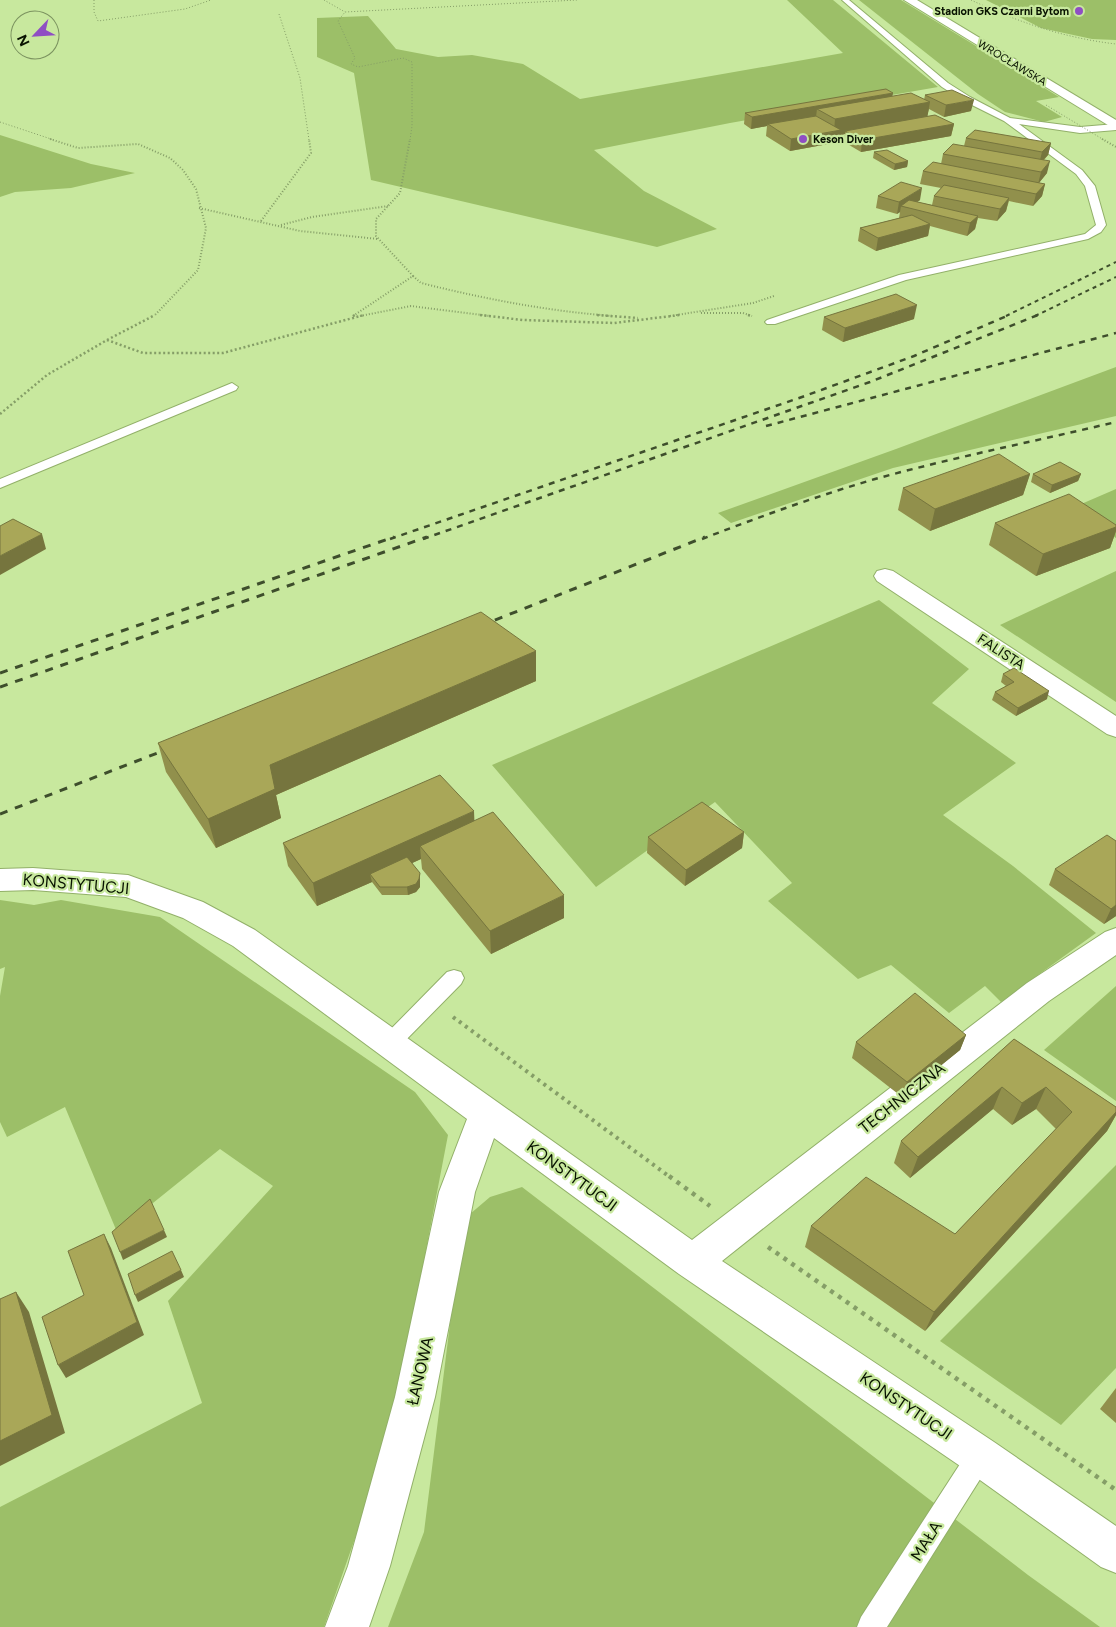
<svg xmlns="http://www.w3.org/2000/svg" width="1116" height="1627" font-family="Figtree,sans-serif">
  <rect width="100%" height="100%" fill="#c8e89e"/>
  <!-- green -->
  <path fill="#9cbf68" d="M 787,0 L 833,0 L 938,87 L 730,123 L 594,150 L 644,191 L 717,229 L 657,247 L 371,180 L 354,73 L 317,57 L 317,18 L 368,16 L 396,49 L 438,57 L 472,55 L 523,64 L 580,99 L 843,53 Z
    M 859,0 L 901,0 L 1059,97 L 1036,101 L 1062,117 L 1044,122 L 1005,112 L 978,94 Z
    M 986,0 L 1116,0 L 1116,40 L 1092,39 L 1041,28 Z
    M 0,135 L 91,164 L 135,173 L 71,188 L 15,192 L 0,197 Z
    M 1116,367 L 1116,416 L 893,468 L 731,523 L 718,513 L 896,449 Z
    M 1116,489 L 1116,538 L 1072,508 Z
    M 1116,571 L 1116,702 L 1000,625 Z
    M 879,600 L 969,669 L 932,703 L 1016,763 L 943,815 L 1013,866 L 1096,933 L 1001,1002 L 985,986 L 949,1013 L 891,965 L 858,979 L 768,901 L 792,883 L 715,802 L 596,887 L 492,765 Z
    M 0,900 L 34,905 L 61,900 L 160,917 L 415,1092 L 448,1135 L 390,1438 L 324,1627 L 0,1627 L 0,1507 L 202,1403 L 168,1301 L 273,1186 L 220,1149 L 117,1232 L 65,1107 L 7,1137 L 0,1122 L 0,996 L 5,967 L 0,969 Z
    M 1116,986 L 1116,1101 L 1044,1050 Z
    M 1116,1165 L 1116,1368 L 1061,1425 L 940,1341 Z
    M 522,1187 L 1028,1575 L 1100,1627 L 388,1627 L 424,1532 L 463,1220 L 490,1197 Z"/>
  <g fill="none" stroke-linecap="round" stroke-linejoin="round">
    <!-- service casing -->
    <g stroke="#92b069" stroke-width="2">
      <path id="service" d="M 842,0 L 849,0 L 948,83 L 970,97 L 1010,118 L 1080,127 L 1116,124 L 1116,130 L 1080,133 L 1019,124 L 1082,170 L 1095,186 L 1106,225 L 1101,232 L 1088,239 L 906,280 L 775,324 L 767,324 L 765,322 L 767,320 L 899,275 L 1085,234 L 1096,225 L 1085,186 L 1076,174 L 1004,121 L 964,101 L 942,87 Z
        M 232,383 L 238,387 L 236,390 L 0,488 L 0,479 Z
        M 454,970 L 461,972 L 464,978 L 461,984 L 397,1049 L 390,1051 L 383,1049 L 380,1043 L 383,1037 L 447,972 Z
        M 980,1443 L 989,1447 L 993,1456 L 989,1465 L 887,1627 L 857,1627 L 861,1617 L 971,1447 Z"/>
    </g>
    <!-- minor casing -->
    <g stroke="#92b069" stroke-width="2">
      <path id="minor" d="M 885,569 L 893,571 L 1116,716 L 1116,737 L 1107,734 L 877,581 L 874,576 L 877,571 Z
        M 33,868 L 128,875 L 203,902 L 255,930 L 692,1240 L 1027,983 L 1105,932 L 1116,928 L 1116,955 L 1049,1001 L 722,1261 L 994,1442 L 1116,1526 L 1116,1573 L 1101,1567 L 966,1470 L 679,1274 L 494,1138 L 475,1192 L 435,1397 L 390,1566 L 369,1627 L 325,1627 L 348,1566 L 395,1397 L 439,1192 L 467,1119 L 233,946 L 183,918 L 126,897 L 33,890 L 0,891 L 0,869 Z"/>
    </g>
    <!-- secondary casing -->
    <g stroke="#92b069" stroke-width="2">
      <path id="secondary" d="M 904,0 L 917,0 L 1116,120 L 1116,130 Z"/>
    </g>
    <!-- path-far4 -->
    <path stroke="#859e67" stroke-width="1" stroke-dasharray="1 2" stroke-linecap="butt" d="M 94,0 L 94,12 L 98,21 L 185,9 L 211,0
      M 324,0 L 345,12
      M 971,0 C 1018,22 1064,38 1116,44
      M 279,14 L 300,78 L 309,140
      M 0,122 L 54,140
      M 410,140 L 412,126 L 412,62 L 403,58 L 358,67 L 351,64 L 355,58 L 338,21 L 345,12 L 577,0"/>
    <!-- path-far3 -->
    <path stroke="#859e67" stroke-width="2" stroke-dasharray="1 2" stroke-linecap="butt" d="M 50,139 L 78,148 L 138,144 L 170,158 L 183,170 L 196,189 L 206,228 L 198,270 L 154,316
      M 199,208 L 300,231 L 378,239
      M 261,221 L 311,153 L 309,139
      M 281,225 L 312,217 L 388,206
      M 413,276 L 421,283 C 485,299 547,311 613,316
      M 701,313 L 743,313 L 752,316
      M 353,316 L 413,276 L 376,236 L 376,219 L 400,193 L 410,139
      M 360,316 L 411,306 L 490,316
      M 670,316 L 753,303 L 774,296"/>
    <!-- path-far2 -->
    <path stroke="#859e67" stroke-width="2.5" stroke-dasharray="2 2.5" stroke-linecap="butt" d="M 480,315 L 523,320 L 614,323 L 680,315
      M 597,315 L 638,318
      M 748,315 L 752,316
      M 353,316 L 355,315
      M 107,340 L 155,315
      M 0,414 L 47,375 L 107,340 L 143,353 L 223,353 L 364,315"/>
    <!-- path-far1 -->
    <path stroke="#859e67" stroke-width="4" stroke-dasharray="3 4.5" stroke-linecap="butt" d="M 453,1017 L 670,1177"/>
    <!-- path -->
    <path stroke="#859e67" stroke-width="4.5" stroke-dasharray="4 5.5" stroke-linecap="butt" d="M 669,1176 L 710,1206
      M 768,1247 L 1116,1490"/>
    <!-- service -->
    <use href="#service" fill="#fff" fill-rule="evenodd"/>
    <!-- minor -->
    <use href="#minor" fill="#fff" fill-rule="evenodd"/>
    <!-- secondary -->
    <use href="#secondary" fill="#fff" fill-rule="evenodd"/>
    <!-- rail-far2 -->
    <path stroke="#3e4e2c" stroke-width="2" stroke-dasharray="4 4" stroke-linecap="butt" d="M 1006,316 L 1116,262
      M 1035,316 L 1116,277"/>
    <!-- rail-far1 -->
    <path stroke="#3e4e2c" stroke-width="2.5" stroke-dasharray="6 6" stroke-linecap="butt" d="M 766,426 L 1116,333
      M 390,539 L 802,397 L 914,356 L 1009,315
      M 423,539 L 870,382 L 1038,315
      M 702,539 C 759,517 817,496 875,479 C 955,457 1036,441 1116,422"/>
    <!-- rail -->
    <path stroke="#3e4e2c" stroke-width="3" stroke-dasharray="8 8" stroke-linecap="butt" d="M 480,626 L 705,537
      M 0,673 L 394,537
      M 0,687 L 427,537
      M 0,814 L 173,747"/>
    <!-- path-bridge-far1 -->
    <path stroke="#859e67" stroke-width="1" stroke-dasharray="1 2" stroke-linecap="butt" d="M 1046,105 L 1104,140"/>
    <!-- path-bridge -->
    <path stroke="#859e67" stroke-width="2" stroke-dasharray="1 2" stroke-linecap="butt" d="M 1102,139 L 1116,147"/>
  </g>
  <!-- wall -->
  <path fill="#91904c" d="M 925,95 L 971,111 L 944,117 L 929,109 L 927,116 L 954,124 L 951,136 L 861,152 L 844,142 L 845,134 L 840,135 L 839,142 L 790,151 L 766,136 L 767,126 L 751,129 L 744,124 L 745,113 L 893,96 L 924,100 Z
    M 966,138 L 1051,143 L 1048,155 L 1044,160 L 1047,173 L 1039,183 L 1045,184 L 1042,196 L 1033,206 L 1009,201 L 1006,211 L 997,221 L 978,218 L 975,229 L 967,236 L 930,226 L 928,236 L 876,251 L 858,241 L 860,228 L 899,218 L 900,212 L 897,214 L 876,208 L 878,196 L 920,200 L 917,202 L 932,205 L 934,196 L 941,188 L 920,184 L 923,171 L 941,164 L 943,154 L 964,146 Z
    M 874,152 L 908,161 L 907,167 L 894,170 L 873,158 Z
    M 824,317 L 914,319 L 843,342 L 822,330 Z
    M 1030,474 L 1023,495 L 930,531 L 898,510 L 903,488 Z
    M 1033,474 L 1081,474 L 1078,481 L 1050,493 L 1031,482 Z
    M 995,523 L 1116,525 L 1116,531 L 1110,548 L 1036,576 L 989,545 Z
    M 536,651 L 536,681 L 276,795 L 281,818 L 216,848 L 166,772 L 158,743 Z
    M 1003,674 L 1047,699 L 1016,716 L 992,700 L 995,692 L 1006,686 L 1001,682 Z
    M 474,821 L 564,918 L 491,954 L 422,869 L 421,859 L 412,863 L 420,881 L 420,887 L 416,892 L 408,895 L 382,895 L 372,882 L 317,906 L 288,866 L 283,843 Z
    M 744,832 L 742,848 L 685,886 L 647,853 L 648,837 Z
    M 1116,841 L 1116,916 L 1104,924 L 1049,885 L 1055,869 Z
    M 966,1035 L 960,1050 L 902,1097 L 852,1058 L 856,1042 Z
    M 1014,1039 L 1116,1107 L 1116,1115 L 1107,1131 L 925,1331 L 805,1247 L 811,1226 L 955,1234 L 1056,1129 L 1036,1109 L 1012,1125 L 993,1109 L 910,1178 L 894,1163 L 901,1141 Z
    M 1116,1388 L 1116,1423 L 1100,1409 Z"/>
  <!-- shaded-wall -->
  <path fill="#76753e" d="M 893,93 L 891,104 L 817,109 L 816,117 L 768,124 L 767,126 L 751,129 L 752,117 Z
    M 974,100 L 971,111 L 944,117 L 946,105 Z
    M 930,102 L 927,119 L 845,131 L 845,134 L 840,135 L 839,142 L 790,151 L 791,139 L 834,132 L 835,119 Z
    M 954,124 L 951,136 L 861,152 L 862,140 Z
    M 1051,143 L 1048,155 L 1039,164 L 1042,152 Z
    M 908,161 L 907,167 L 894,170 L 895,164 Z
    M 1050,161 L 1047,173 L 1038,184 L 1041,172 Z
    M 1045,184 L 1042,196 L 1033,206 L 1036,194 Z
    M 922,188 L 920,200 L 908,208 L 901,206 L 900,212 L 897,214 L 899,202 Z
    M 1009,198 L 1006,211 L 997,221 L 1000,209 Z
    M 978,216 L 975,229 L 967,236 L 970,223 Z
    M 930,224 L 928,236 L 876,251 L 878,238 Z
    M 917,305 L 914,319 L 843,342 L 845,328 Z
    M 1030,474 L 1023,495 L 930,531 L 935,509 Z
    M 1081,474 L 1078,481 L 1050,493 L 1052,485 Z
    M 1116,527 L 1116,531 L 1110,548 L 1036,576 L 1043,554 Z
    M 42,534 L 46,549 L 0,575 L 0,556 Z
    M 536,651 L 536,681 L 276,795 L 281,818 L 216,848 L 208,819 L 270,765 Z
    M 1049,691 L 1047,699 L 1016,716 L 1018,708 Z
    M 474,811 L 475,835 L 420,846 L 421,859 L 375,880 L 370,874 L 372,882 L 317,906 L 313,883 Z
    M 744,832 L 742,848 L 685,886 L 686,870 Z
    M 420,873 L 420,887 L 416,892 L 408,895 L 407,887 Z
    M 564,895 L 564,918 L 491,954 L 490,931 Z
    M 1116,905 L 1116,916 L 1104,924 L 1111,909 Z
    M 966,1035 L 960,1050 L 902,1097 L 907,1082 Z
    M 1002,1087 L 993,1109 L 910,1178 L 918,1157 Z
    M 1046,1087 L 1036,1109 L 1012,1125 L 1022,1103 Z
    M 1116,1112 L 1116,1115 L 1107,1131 L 925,1331 L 934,1312 Z
    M 164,1230 L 167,1237 L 123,1260 L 120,1252 Z
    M 104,1234 L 111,1248 L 144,1335 L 66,1378 L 58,1365 L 137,1322 Z
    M 181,1270 L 184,1277 L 138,1302 L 135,1295 Z
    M 16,1292 L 29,1312 L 65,1433 L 0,1466 L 0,1441 Z"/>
  <!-- building -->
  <path fill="#a9a758" stroke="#76753e" d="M 886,89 L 893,93 L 752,117 L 745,113 Z
    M 952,90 L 974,100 L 946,105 L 925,95 Z
    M 911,93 L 930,102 L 835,119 L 817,109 Z
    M 935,115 L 954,124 L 862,140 L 845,131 Z
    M 816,116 L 841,130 L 791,139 L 768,124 Z
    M 975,130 L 1051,143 L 1042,152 L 966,138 Z
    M 953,144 L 1050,161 L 1041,172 L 943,154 Z
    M 887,150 L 908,161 L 895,164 L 874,152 Z
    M 933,162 L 1045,184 L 1036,194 L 923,171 Z
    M 901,182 L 922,188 L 899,202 L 878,196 Z
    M 944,185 L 1009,198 L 1000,209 L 934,196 Z
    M 909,200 L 978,216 L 970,223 L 901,206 Z
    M 912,215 L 930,224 L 878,238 L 860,228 Z
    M 896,294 L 917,305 L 845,328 L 824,317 Z
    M 999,454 L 1030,474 L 935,509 L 903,488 Z
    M 1060,462 L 1081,474 L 1052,485 L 1033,474 Z
    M 1069,494 L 1116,525 L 1116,527 L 1043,554 L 995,523 Z
    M 13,519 L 42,534 L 0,556 L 0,526 Z
    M 481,612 L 536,651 L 270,765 L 275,789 L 208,819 L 158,743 Z
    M 1014,668 L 1049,691 L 1018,708 L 995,692 L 1014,682 L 1003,674 Z
    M 440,775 L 474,811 L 313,883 L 283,843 Z
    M 702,802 L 744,832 L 686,870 L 648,837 Z
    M 493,812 L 564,895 L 490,931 L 420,846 Z
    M 1107,835 L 1116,841 L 1116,905 L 1111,909 L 1055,869 Z
    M 407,857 L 420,873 L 419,879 L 416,884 L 407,887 L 380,887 L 370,874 Z
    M 915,993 L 966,1035 L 907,1082 L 856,1042 Z
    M 1014,1039 L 1116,1107 L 1116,1112 L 934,1312 L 811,1226 L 866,1177 L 955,1234 L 1072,1112 L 1046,1087 L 1022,1103 L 1002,1087 L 918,1157 L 901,1141 Z
    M 150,1199 L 164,1230 L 120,1252 L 112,1232 Z
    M 104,1234 L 137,1322 L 58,1365 L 42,1317 L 84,1295 L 68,1251 Z
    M 172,1251 L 181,1270 L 135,1295 L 128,1274 Z
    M 16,1292 L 52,1415 L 0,1441 L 0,1299 Z"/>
  <!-- markers -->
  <g fill="#8f4ec3" stroke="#c8e89e" stroke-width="2">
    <circle cx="1079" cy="11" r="5"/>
    <circle cx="803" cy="139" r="5"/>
  </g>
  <g text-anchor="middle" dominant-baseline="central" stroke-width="4.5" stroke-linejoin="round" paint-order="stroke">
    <!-- far-poi labels -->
    <g font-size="11" font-weight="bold" fill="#081200" stroke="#c8e89e" text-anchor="end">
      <text x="1069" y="11">Stadion GKS Czarni Bytom</text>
      <text x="813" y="139" text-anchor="start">Keson Diver</text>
    </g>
    <!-- far-street labels -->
    <g font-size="11" fill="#081200" stroke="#c8e89e">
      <text transform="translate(1012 63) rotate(31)">WROCŁAWSKA</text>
    </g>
    <!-- street labels -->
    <g font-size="14" fill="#081200" stroke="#c8e89e">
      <text transform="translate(1001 652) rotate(33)">FALISTA</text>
    </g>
    <!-- near-street labels -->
    <g font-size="16" fill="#081200" stroke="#c8e89e">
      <text transform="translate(76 884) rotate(5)">KONSTYTUCJI</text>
      <text transform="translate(902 1098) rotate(-38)">TECHNICZNA</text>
      <text transform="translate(572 1176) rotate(36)">KONSTYTUCJI</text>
      <text transform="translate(420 1371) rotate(-77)">ŁANOWA</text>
      <text transform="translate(906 1406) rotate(34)">KONSTYTUCJI</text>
      <text transform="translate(926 1541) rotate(-58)">MAŁA</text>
    </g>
  </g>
  <!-- north arrow -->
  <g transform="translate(35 35) rotate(245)"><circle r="24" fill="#c8e89e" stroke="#7b925f"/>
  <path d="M0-4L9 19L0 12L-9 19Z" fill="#8f4ec3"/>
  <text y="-8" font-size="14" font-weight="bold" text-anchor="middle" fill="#081200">N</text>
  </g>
</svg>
